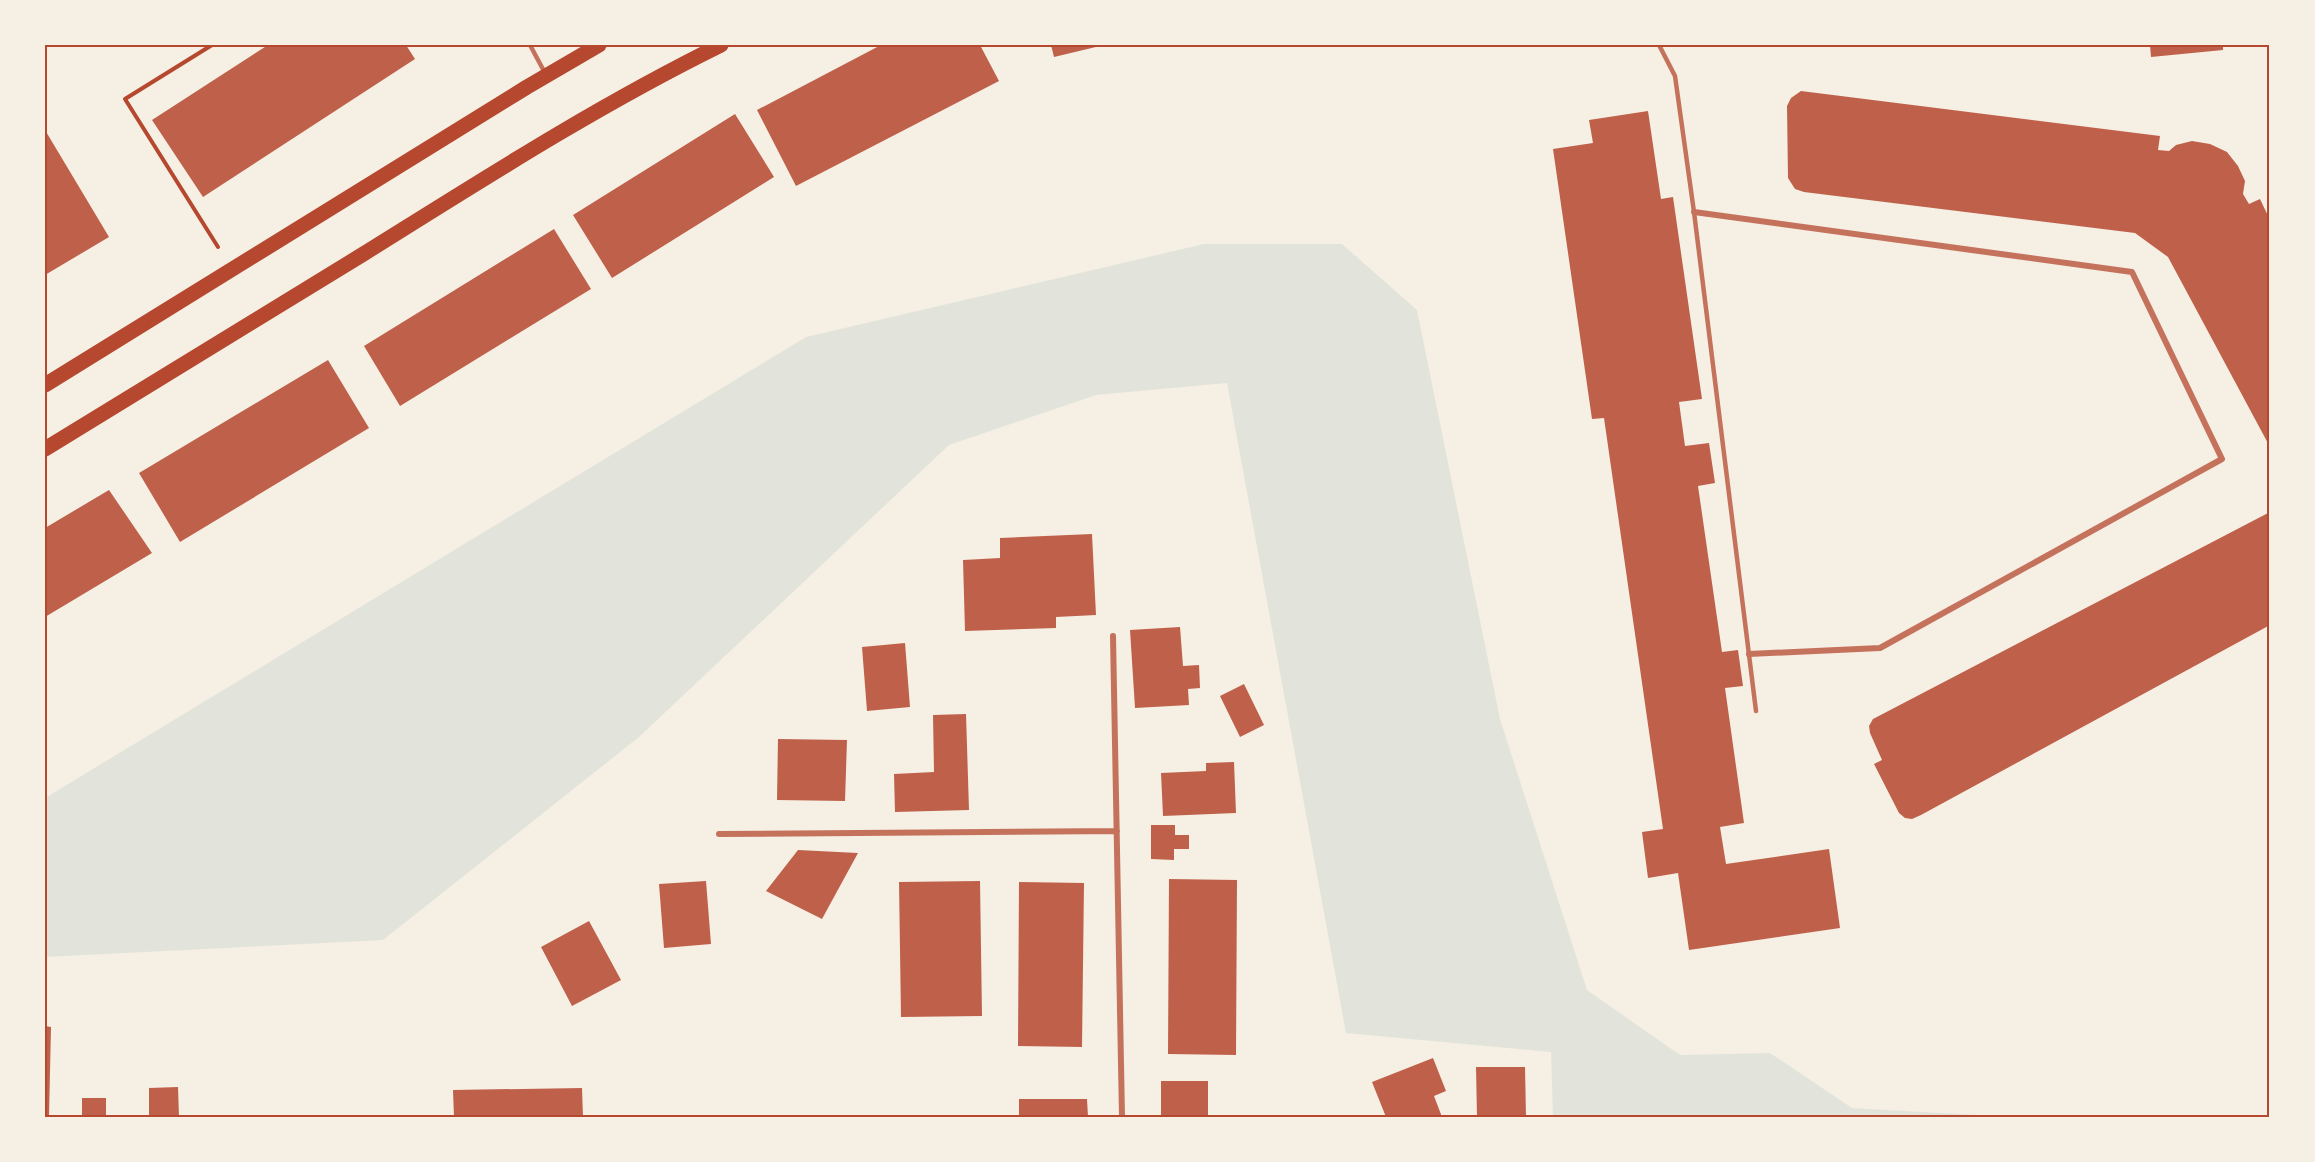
<svg xmlns="http://www.w3.org/2000/svg" width="2315" height="1162" font-family="Helvetica,sans-serif">
  <rect width="100%" height="100%" fill="#f6efe4"/>
  <!-- green -->
  <path fill="#e2e4dc" d="M 1204,244 L 1342,244 L 1417,310 L 1500,719 L 1587,990 L 1680,1055 L 1770,1053 L 1852,1108 L 2012,1117 L 1553,1117 L 1551,1052 L 1346,1033 L 1227,383 L 1096,395 L 949,445 L 639,737 L 383,940 L 45,957 L 45,798 L 806,337 Z"/>
  <!-- building -->
  <path fill="#bf614a" d="M 268,45 L 406,45 L 415,59 L 203,197 L 152,120 Z
    M 881,45 L 980,45 L 999,81 L 796,186 L 757,110 Z
    M 1051,45 L 1099,45 L 1100,46 L 1054,57 Z
    M 2150,45 L 2223,45 L 2223,50 L 2151,57 Z
    M 1801,91 L 2160,136 L 2158,150 L 2169,151 L 2176,145 L 2192,141 L 2210,144 L 2227,152 L 2238,166 L 2245,181 L 2243,194 L 2249,204 L 2260,199 L 2270,220 L 2270,447 L 2168,257 L 2135,233 L 1804,192 L 1795,189 L 1788,178 L 1787,106 L 1791,98 Z
    M 1648,111 L 1661,199 L 1673,197 L 1702,399 L 1679,402 L 1685,446 L 1709,443 L 1715,483 L 1698,486 L 1722,652 L 1738,650 L 1743,686 L 1725,688 L 1744,823 L 1720,827 L 1726,864 L 1829,849 L 1840,928 L 1689,950 L 1678,873 L 1648,878 L 1642,832 L 1663,829 L 1604,418 L 1592,419 L 1553,149 L 1593,143 L 1589,120 Z
    M 735,114 L 774,177 L 612,278 L 573,215 Z
    M 45,130 L 109,237 L 45,275 Z
    M 554,229 L 591,289 L 400,406 L 364,346 Z
    M 328,360 L 369,428 L 180,542 L 139,473 Z
    M 109,490 L 152,553 L 45,617 L 45,528 Z
    M 2270,512 L 2270,625 L 1921,815 L 1912,819 L 1905,818 L 1899,813 L 1874,764 L 1882,760 L 1870,733 L 1869,726 L 1873,719 Z
    M 1092,534 L 1096,615 L 1056,617 L 1056,628 L 965,631 L 963,560 L 1000,558 L 1000,538 Z
    M 1180,627 L 1183,666 L 1199,665 L 1200,688 L 1188,689 L 1189,705 L 1135,708 L 1130,630 Z
    M 905,643 L 910,707 L 867,711 L 862,647 Z
    M 1244,684 L 1264,725 L 1240,737 L 1220,696 Z
    M 966,714 L 969,810 L 895,812 L 894,774 L 934,772 L 933,715 Z
    M 778,739 L 847,740 L 845,801 L 777,800 Z
    M 1234,762 L 1236,813 L 1163,816 L 1161,773 L 1206,771 L 1206,763 Z
    M 1151,825 L 1175,825 L 1175,835 L 1189,835 L 1189,849 L 1174,849 L 1174,860 L 1151,859 Z
    M 798,850 L 858,853 L 822,919 L 766,891 Z
    M 1169,879 L 1237,880 L 1236,1055 L 1168,1054 Z
    M 706,881 L 711,944 L 664,948 L 659,884 Z
    M 980,881 L 982,1016 L 901,1017 L 899,882 Z
    M 1019,882 L 1084,883 L 1082,1047 L 1018,1046 Z
    M 589,921 L 621,980 L 572,1006 L 541,947 Z
    M 45,1026 L 51,1027 L 49,1117 L 45,1117 Z
    M 1433,1058 L 1446,1091 L 1434,1096 L 1442,1117 L 1386,1117 L 1372,1082 Z
    M 1476,1067 L 1525,1067 L 1526,1117 L 1477,1117 Z
    M 1161,1081 L 1208,1081 L 1208,1117 L 1161,1117 Z
    M 178,1087 L 179,1117 L 149,1117 L 149,1088 Z
    M 582,1088 L 583,1117 L 454,1117 L 453,1090 Z
    M 82,1098 L 106,1098 L 106,1117 L 82,1117 Z
    M 1019,1099 L 1087,1099 L 1088,1117 L 1019,1117 Z"/>
  <g fill="none" stroke-linecap="round" stroke-linejoin="round">
    <!-- path -->
    <path stroke="#b5482f" stroke-width="4" d="M 212,45 L 125,99 L 218,247"/>
    <!-- service -->
    <path stroke="#c5725c" stroke-width="4.5" d="M 530,45 L 545,73
      M 1659,45 L 1675,76 L 1694,212 L 1756,711"/>
    <!-- minor -->
    <path stroke="#c5725c" stroke-width="6" d="M 1694,212 L 2132,272 L 2222,459 L 1880,648 L 1749,654
      M 1113,636 L 1122,1117
      M 719,834 L 1117,831"/>
    <!-- primary -->
    <path stroke="#b5482f" stroke-width="15" d="M 45,385 L 527,87 L 599,45
      M 45,449 C 152,384 259,319 365,253 C 482,180 597,106 721,45"/>
  </g>
  <!-- border -->
  <rect width="2315" height="1162" fill="none" stroke="#f6efe4" stroke-width="93"/>
  <rect x="46" y="46" width="2222" height="1070" fill="none" stroke="#b5482f" stroke-width="2"/>
</svg>
